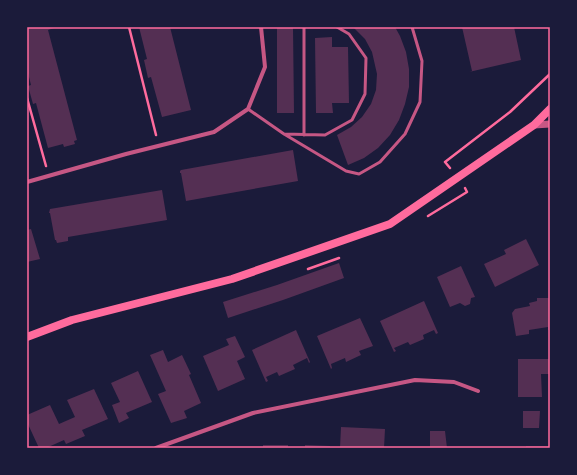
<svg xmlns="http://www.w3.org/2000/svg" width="577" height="475" font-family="'Noto Sans',sans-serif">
  <rect width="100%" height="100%" fill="#1b1b3a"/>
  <!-- building -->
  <path fill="#542f53" d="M 27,27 L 57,27 L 48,30 L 77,140 L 74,141 L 75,144 L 64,147 L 63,144 L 48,148 L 36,103 L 33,104 L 28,86 L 31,85 L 27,69 Z
    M 139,27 L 170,27 L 191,110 L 162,117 L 151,77 L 148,78 L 144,60 L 147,59 Z
    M 277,27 L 293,27 L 294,113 L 277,113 Z
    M 353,27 L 395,27 L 400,36 L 406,52 L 409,69 L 409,87 L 405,104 L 399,120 L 390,135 L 378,148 L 364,158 L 348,165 L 337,135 L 351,127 L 362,117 L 371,104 L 376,90 L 377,74 L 372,52 L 365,39 Z
    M 462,27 L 514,27 L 521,60 L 469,72 L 472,71 Z
    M 332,37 L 332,47 L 348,47 L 349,103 L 332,103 L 333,113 L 316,113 L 315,38 Z
    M 293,150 L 298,181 L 186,201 L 181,173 L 180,173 L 180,171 L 181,170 Z
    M 162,190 L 167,220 L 68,237 L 68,241 L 57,243 L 56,240 L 55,240 L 50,213 L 49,213 L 50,209 Z
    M 31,229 L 40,259 L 27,262 L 27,230 Z
    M 526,239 L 539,265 L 495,287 L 484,264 L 506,254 L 504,250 Z
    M 339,263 L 344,278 L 283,300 L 228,318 L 223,302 L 277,285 Z
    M 461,266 L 475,297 L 471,298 L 470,304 L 465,306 L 460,303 L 450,307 L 437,277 Z
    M 537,298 L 550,298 L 550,330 L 548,330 L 548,327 L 529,330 L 529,334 L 516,336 L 512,313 L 515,309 L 530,306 L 529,303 L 537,301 Z
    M 424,301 L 438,333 L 436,334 L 434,330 L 423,335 L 424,339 L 410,345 L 408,342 L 394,348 L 396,351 L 394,352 L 380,321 Z
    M 360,318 L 373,346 L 359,351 L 361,355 L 346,362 L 345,358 L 331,364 L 332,368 L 331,369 L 317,336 Z
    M 296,330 L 310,362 L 309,363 L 307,358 L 293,365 L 295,369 L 279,376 L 277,372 L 266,377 L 268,381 L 266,382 L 252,350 Z
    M 235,336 L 245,357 L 237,361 L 245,379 L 218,391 L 203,356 L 229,345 L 226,339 Z
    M 163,350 L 168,362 L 182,355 L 191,374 L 189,375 L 201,403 L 184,411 L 187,418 L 171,423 L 158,394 L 166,391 L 150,355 Z
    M 518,359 L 550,359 L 550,374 L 541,374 L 542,397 L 518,397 Z
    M 138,371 L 152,402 L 126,413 L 129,418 L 119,423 L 112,405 L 120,402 L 111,383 Z
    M 94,389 L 108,419 L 82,430 L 85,436 L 66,444 L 64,440 L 46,448 L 39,448 L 27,422 L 27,415 L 50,405 L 59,424 L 75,417 L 67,400 Z
    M 523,411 L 540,411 L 539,428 L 523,428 Z
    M 341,427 L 385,429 L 384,448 L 340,448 Z
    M 430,431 L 445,431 L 447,448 L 430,448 Z
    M 263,445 L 288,445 L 288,448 L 263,448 Z
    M 305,445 L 330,446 L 330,448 L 305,448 Z
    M 526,446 L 550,446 L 550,448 L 526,448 Z"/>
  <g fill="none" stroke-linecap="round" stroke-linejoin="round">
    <!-- path -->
    <path stroke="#ff6b9d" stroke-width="2.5" d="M 129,27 L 156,135
      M 27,98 L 46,166
      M 450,168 L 445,162 L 510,112 L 550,74
      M 428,216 L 467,192 L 465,188
      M 308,269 L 339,258"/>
    <!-- service -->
    <path stroke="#c65784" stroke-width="3" d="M 248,109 L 284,134 L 325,135 L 352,120 L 365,94 L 366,58 L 349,34 L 337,27
      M 284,134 L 346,171 L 359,174 L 380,162 L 405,134 L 420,102 L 422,61 L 412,27
      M 304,135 L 304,27"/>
    <!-- minor -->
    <path stroke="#c65784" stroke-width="4" d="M 27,182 L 126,154 L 214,132 L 248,109 L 265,67 L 261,27
      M 156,448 L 253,413 L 415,380 L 454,382 L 478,391"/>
    <!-- tertiary -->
    <path stroke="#c65784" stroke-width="7" d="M 534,125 L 550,124"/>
    <!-- secondary -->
    <path stroke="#ff6b9d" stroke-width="8" d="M 27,337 L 72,320 L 232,279 L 390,224 L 534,125 L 550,109"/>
  </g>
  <!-- border -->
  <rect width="577" height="475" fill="none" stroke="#1b1b3a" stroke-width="56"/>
  <rect x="28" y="28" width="521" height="419" fill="none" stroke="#ff6b9d" stroke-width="1.5"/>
</svg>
